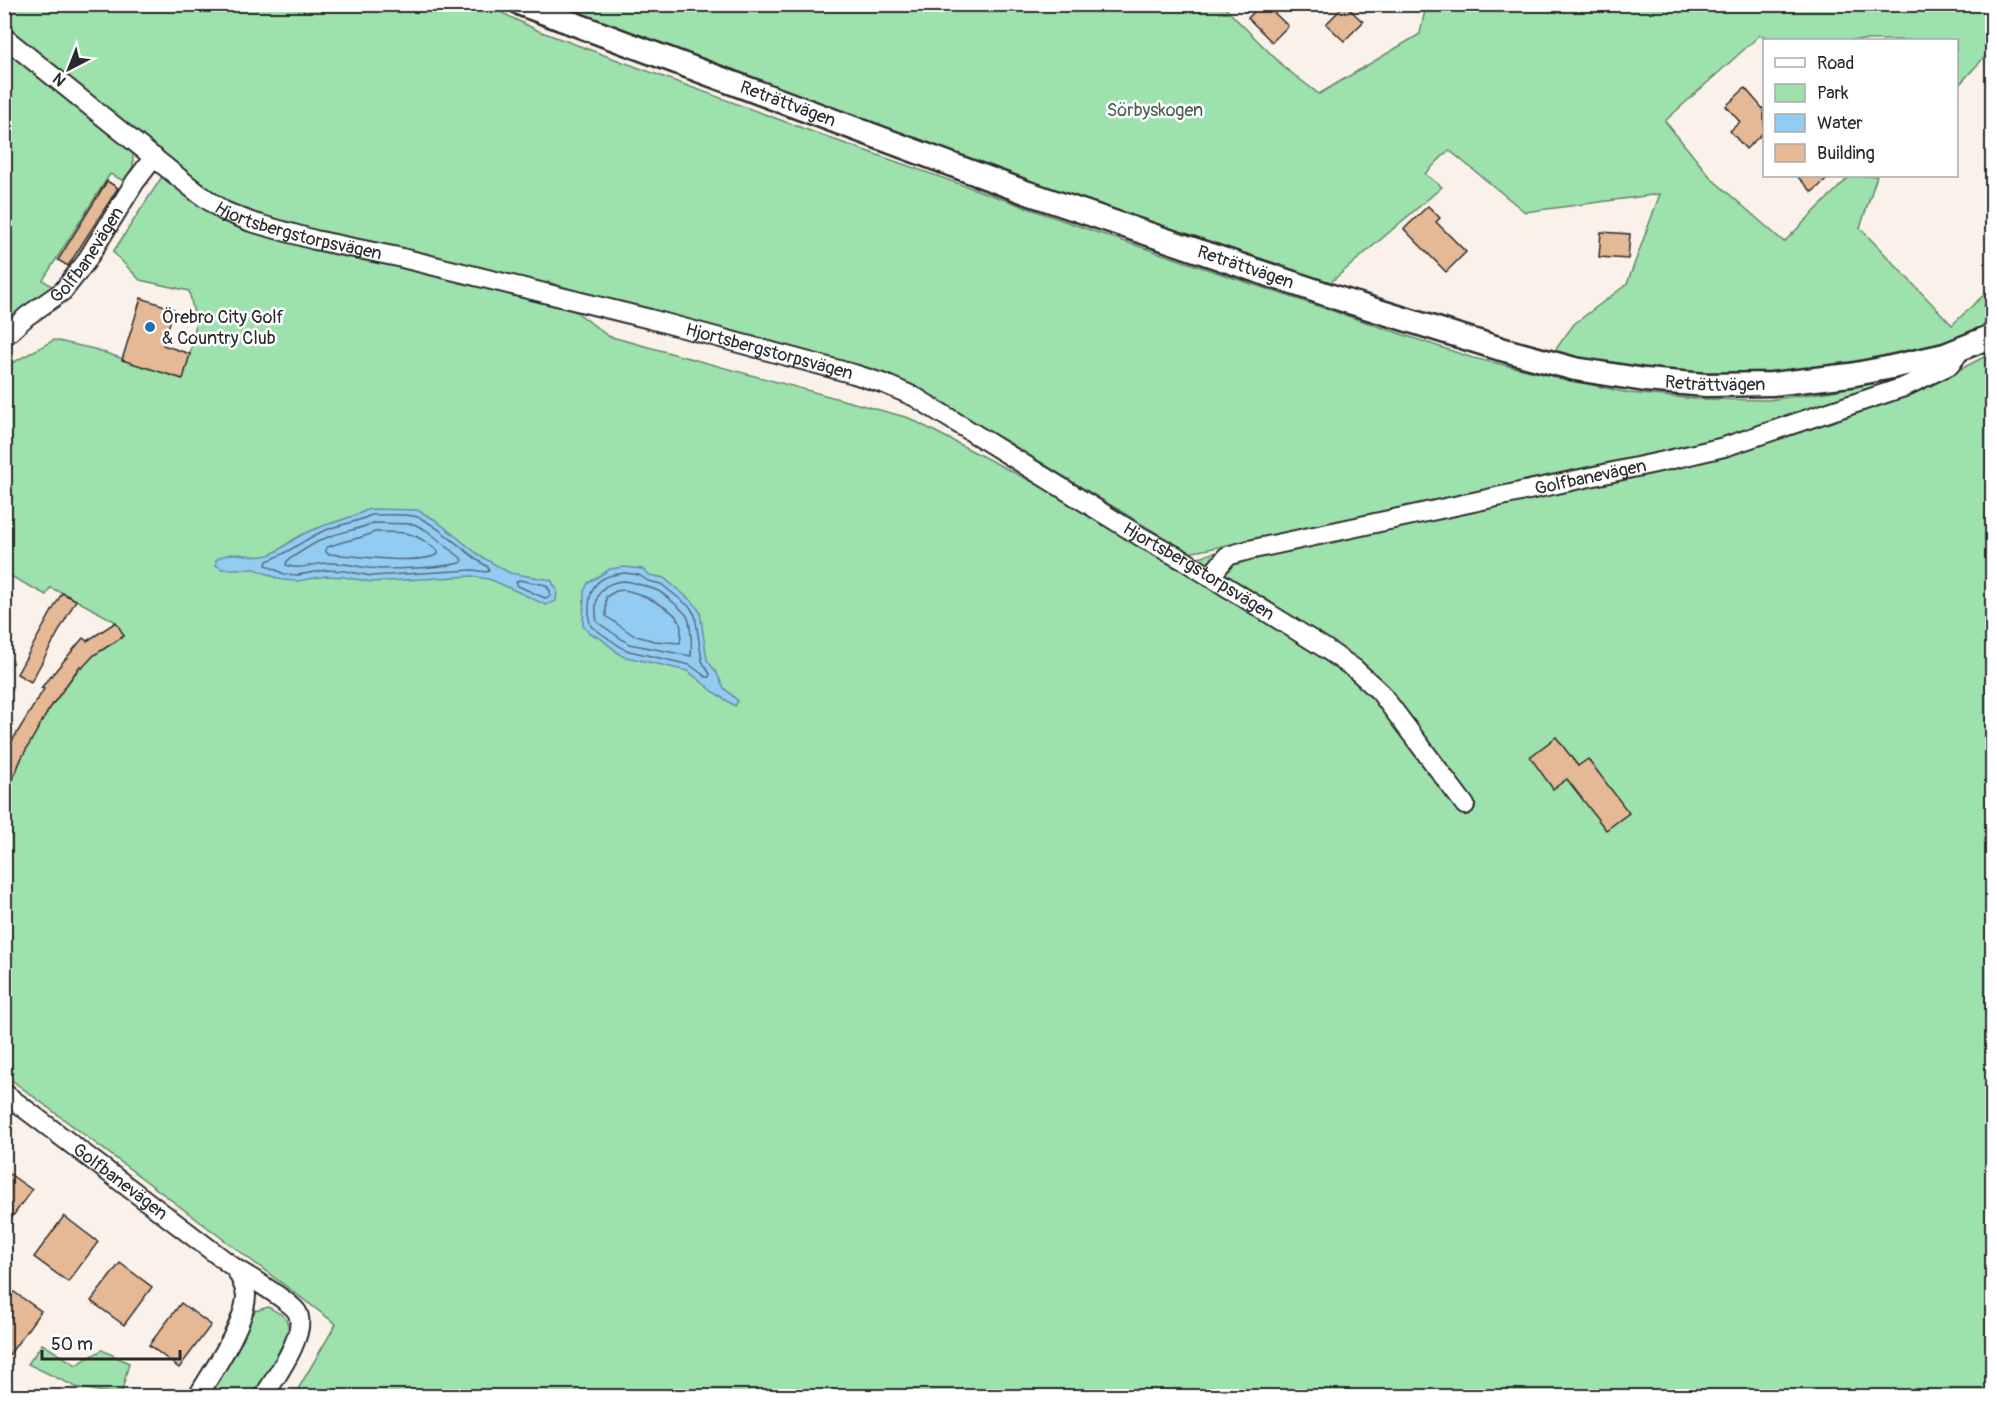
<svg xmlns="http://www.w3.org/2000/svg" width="1997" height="1401" font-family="Pangolin,sans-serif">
  <rect width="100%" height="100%" fill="#faf1ea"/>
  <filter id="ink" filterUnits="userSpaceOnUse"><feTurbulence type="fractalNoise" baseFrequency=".0167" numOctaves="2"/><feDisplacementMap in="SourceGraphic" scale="12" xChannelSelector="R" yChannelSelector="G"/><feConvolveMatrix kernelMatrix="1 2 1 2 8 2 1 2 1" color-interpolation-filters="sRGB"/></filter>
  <g filter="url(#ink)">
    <!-- green -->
    <path fill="#9de1ac" stroke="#64866c" stroke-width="1.5" fill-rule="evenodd" d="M 5,5 L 486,5 L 539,31 L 832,139 L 1093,231 L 1473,358 L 1628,393 L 1698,399 L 1768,400 L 1833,391 L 1934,366 L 1919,390 L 1992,353 L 1992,1396 L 294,1396 L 336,1324 L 5,1075 L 4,802 L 22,757 L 48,711 L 73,676 L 94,655 L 124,636 L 116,622 L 63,593 L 50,588 L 46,595 L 5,573 L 5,367 L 54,340 L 94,349 L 182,379 L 190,354 L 196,323 L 189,291 L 140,280 L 113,252 L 171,163 L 5,30 ZM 548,282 L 637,310 L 889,381 L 1008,442 L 1189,553 L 1286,533 L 1184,561 L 909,418 L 608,336 L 561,300 Z
      M 534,5 L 1222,5 L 1285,68 L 1319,94 L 1420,34 L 1426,5 L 1992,5 L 1992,49 L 1957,87 L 1956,40 L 1774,40 L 1760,35 L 1665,121 L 1712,179 L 1784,242 L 1850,176 L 1877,176 L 1860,228 L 1952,325 L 1992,287 L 1992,330 L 1885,362 L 1777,374 L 1632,370 L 1553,353 L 1574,324 L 1627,284 L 1660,194 L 1525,212 L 1449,150 L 1425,174 L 1442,187 L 1331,282 L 1320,279 L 1318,280 L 1277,264 L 1014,176 Z
      M 4,46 L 133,149 L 133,167 L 124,181 L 110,174 L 43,280 L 53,287 L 49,293 L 4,325 Z
      M 268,1307 C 273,1310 280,1313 284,1317 C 301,1338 269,1377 257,1396 L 204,1396 L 255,1311 Z
      M 42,1344 L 76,1365 L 102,1350 L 129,1363 L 121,1395 L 76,1387 L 28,1364 Z"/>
    <!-- water -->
    <path fill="#93ccf2" stroke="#698ca2" stroke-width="1.5" d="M 369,509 L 417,510 L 434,519 L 480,556 L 510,573 L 551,580 L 557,590 L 556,601 L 546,605 L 492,580 L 473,576 L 371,582 L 344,577 L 326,576 L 298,581 L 282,580 L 255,569 L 222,569 L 216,565 L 216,560 C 234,547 246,559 264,556 C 277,554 286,544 296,538 C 321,523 345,522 369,509 Z
      M 624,567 L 642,569 L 650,575 L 664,578 L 694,603 L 700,612 L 707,660 L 716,672 L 724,688 L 738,701 L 735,706 L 715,693 L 688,671 L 622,656 L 600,638 L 589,633 L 583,625 L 584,592 L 588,583 L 610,569 Z"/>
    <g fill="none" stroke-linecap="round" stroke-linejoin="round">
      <!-- shore -->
      <path stroke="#556b7b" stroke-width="1.5" d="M 371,515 C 385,515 400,514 414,516 C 431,519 469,556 488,567 L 489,571 L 486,572 L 473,570 L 371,576 L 345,571 L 326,570 L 298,575 L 284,574 L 266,565 L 267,561 C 288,554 305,538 326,530 C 341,524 356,523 371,515 Z
        M 373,523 L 414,524 L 426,530 L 461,558 L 462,562 C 447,568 386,570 369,568 C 355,566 341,562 327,563 C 313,563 300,571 286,565 L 287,561 C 300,552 313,543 328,537 C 343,531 358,530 373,523 Z
        M 375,532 C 407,532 413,531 438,551 L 438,554 C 418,566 353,555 328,554 L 326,552 L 326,548 C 341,540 359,540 375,532 Z
        M 625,573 L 639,575 L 648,581 L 661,584 L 690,607 L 695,615 L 702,661 L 710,674 L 709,677 L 706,677 L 690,665 L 625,650 L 592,627 C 588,622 589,616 589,609 C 589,584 600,575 625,573 Z
        M 519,580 L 546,585 L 550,591 L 550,596 L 545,598 L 518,586 L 516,583 Z
        M 624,581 C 635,582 645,586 656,590 C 662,592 686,612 688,618 C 691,628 692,646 691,656 L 629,644 L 597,622 C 593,598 598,583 624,581 Z
        M 624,590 C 638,592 670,607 678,619 C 682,625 681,637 680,643 L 654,641 L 633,635 L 606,616 L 606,597 L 616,591 Z"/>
    </g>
    <!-- building -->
    <path fill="#e5b995" stroke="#2b2b2b" stroke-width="1.5" d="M 1262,4 L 1265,4 L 1288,26 L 1272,42 L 1248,18 Z
      M 1345,5 L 1363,22 L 1344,41 L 1326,24 Z
      M 1745,88 L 1764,110 L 1764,132 L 1746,149 L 1730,131 L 1740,122 L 1726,106 Z
      M 1797,176 L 1831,176 L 1812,192 Z
      M 107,181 L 118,188 L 68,266 L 58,260 Z
      M 1428,206 L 1440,218 L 1436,222 L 1466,252 L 1446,272 L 1404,229 Z
      M 1601,232 L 1630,234 L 1628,259 L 1599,257 Z
      M 141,298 L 174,309 L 163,345 L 190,354 L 183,379 L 122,360 Z
      M 62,593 L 76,600 L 31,682 L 17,674 Z
      M 116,622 L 124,636 L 94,655 L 82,668 L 80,666 L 48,711 L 22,757 L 4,799 L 4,754 L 44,689 L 41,688 L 83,638 L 87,641 Z
      M 1556,737 L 1578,766 L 1588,759 L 1629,813 L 1606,830 L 1567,779 L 1553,789 L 1530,757 Z
      M 4,1170 L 32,1190 L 4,1228 Z
      M 64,1216 L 98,1242 L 68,1282 L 34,1257 Z
      M 120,1263 L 152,1287 L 124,1325 L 91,1301 Z
      M 4,1285 L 41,1311 L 4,1362 Z
      M 181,1303 L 211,1325 L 179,1368 L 149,1345 Z"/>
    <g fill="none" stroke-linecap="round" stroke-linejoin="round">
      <!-- minor casing -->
      <g stroke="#2b2b2b" stroke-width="22">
        <g id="minor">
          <path id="s1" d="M 4,37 L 198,193 L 224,211 L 251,222 L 315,240 L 398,257 L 650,319 L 854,374 L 885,384 L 915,397 L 1143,538 L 1185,561 L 1323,647 L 1355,669 L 1380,692 L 1465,805"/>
          <path id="s2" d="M 4,337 L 27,316 L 63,291 L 85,263 L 135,182 L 154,157"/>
          <path id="s3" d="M 1210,577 L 1227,556 L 1249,550 L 1660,462 L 1724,447 L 1904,387 L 1950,365 L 1962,348"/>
          <path id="s4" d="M 4,1093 L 236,1269 C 248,1276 291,1302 297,1312 C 309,1332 274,1379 264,1396"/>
          <path d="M 198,1396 C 212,1372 246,1323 246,1295 C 245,1286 240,1277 236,1269"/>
        </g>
      </g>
      <!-- tertiary casing -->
      <g stroke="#2b2b2b" stroke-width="27">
        <g id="tertiary">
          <path id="s5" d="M 521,4 L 1025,192 L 1343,300 L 1501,349 L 1575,369 L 1645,380 L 1706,385 L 1772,384 L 1850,375 L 1887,368 L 1945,355 L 1992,336"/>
        </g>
      </g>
      <!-- minor -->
      <use href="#minor" stroke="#fff" stroke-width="18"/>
      <!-- tertiary -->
      <use href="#tertiary" stroke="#fff" stroke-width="22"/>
    </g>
  </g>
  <!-- markers -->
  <circle fill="#1f6fb2" stroke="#fff" stroke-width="2" cx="150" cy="327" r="6"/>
  <g text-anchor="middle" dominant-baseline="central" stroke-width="5" stroke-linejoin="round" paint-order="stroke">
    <!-- street labels -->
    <g font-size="18" fill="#2b2b2b" stroke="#fff">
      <text stroke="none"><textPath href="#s5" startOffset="285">Reträttvägen</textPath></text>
      <text stroke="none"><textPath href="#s1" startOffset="358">Hjortsbergstorpsvägen</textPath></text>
      <text stroke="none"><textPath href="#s2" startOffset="118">Golfbanevägen</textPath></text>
      <text stroke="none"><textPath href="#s5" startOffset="771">Reträttvägen</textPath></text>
      <text stroke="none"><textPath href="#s1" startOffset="844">Hjortsbergstorpsvägen</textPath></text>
      <text stroke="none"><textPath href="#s5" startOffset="1257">Reträttvägen</textPath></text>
      <text stroke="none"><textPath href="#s3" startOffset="399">Golfbanevägen</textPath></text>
      <text stroke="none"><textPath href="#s1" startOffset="1330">Hjortsbergstorpsvägen</textPath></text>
      <text stroke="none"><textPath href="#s4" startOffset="146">Golfbanevägen</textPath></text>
    </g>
    <!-- park labels -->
    <g font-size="18" fill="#4d6252" stroke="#fff">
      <text x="1155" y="110">Sörbyskogen</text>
    </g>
    <!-- poi labels -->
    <g font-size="18" fill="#2b2b2b" stroke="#fff" text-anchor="start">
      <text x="162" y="317">Örebro City Golf<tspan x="162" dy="21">&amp; Country Club</tspan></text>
    </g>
  </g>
  <!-- margin -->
  <rect width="1997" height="1401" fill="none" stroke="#fff" stroke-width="24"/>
  <rect x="12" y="12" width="1973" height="1377" fill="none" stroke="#2b2b2b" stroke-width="2" filter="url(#ink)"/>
  <!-- legend -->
  <rect x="1763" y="39" width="195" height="138" fill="#ffffff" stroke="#aaaaaa" stroke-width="1.5"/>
  <rect x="1775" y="58" width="30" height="9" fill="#ffffff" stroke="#aaaaaa" stroke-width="1.5"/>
  <text x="1817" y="69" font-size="18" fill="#2b2b2b">Road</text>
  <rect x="1775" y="84" width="30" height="18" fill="#9de1ac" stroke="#aaaaaa" stroke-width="1.5"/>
  <text x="1817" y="99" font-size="18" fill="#2b2b2b">Park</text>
  <rect x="1775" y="114" width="30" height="18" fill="#93ccf2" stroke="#aaaaaa" stroke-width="1.5"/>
  <text x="1817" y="129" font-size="18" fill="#2b2b2b">Water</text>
  <rect x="1775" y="144" width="30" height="18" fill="#e5b995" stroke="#aaaaaa" stroke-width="1.5"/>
  <text x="1817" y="159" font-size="18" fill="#2b2b2b">Building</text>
  <!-- north arrow -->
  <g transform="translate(69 69) rotate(222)" stroke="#ffffff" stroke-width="4.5" paint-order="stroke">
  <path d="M0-4.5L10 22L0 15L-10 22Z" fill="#2b2b2b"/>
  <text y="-9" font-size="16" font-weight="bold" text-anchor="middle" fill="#2b2b2b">N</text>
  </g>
  <!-- scale -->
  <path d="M42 1350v9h138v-9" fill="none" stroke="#2b2b2b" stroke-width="3"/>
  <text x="51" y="1350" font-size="18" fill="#2b2b2b" stroke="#ffffff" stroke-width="4.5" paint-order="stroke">50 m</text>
</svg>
